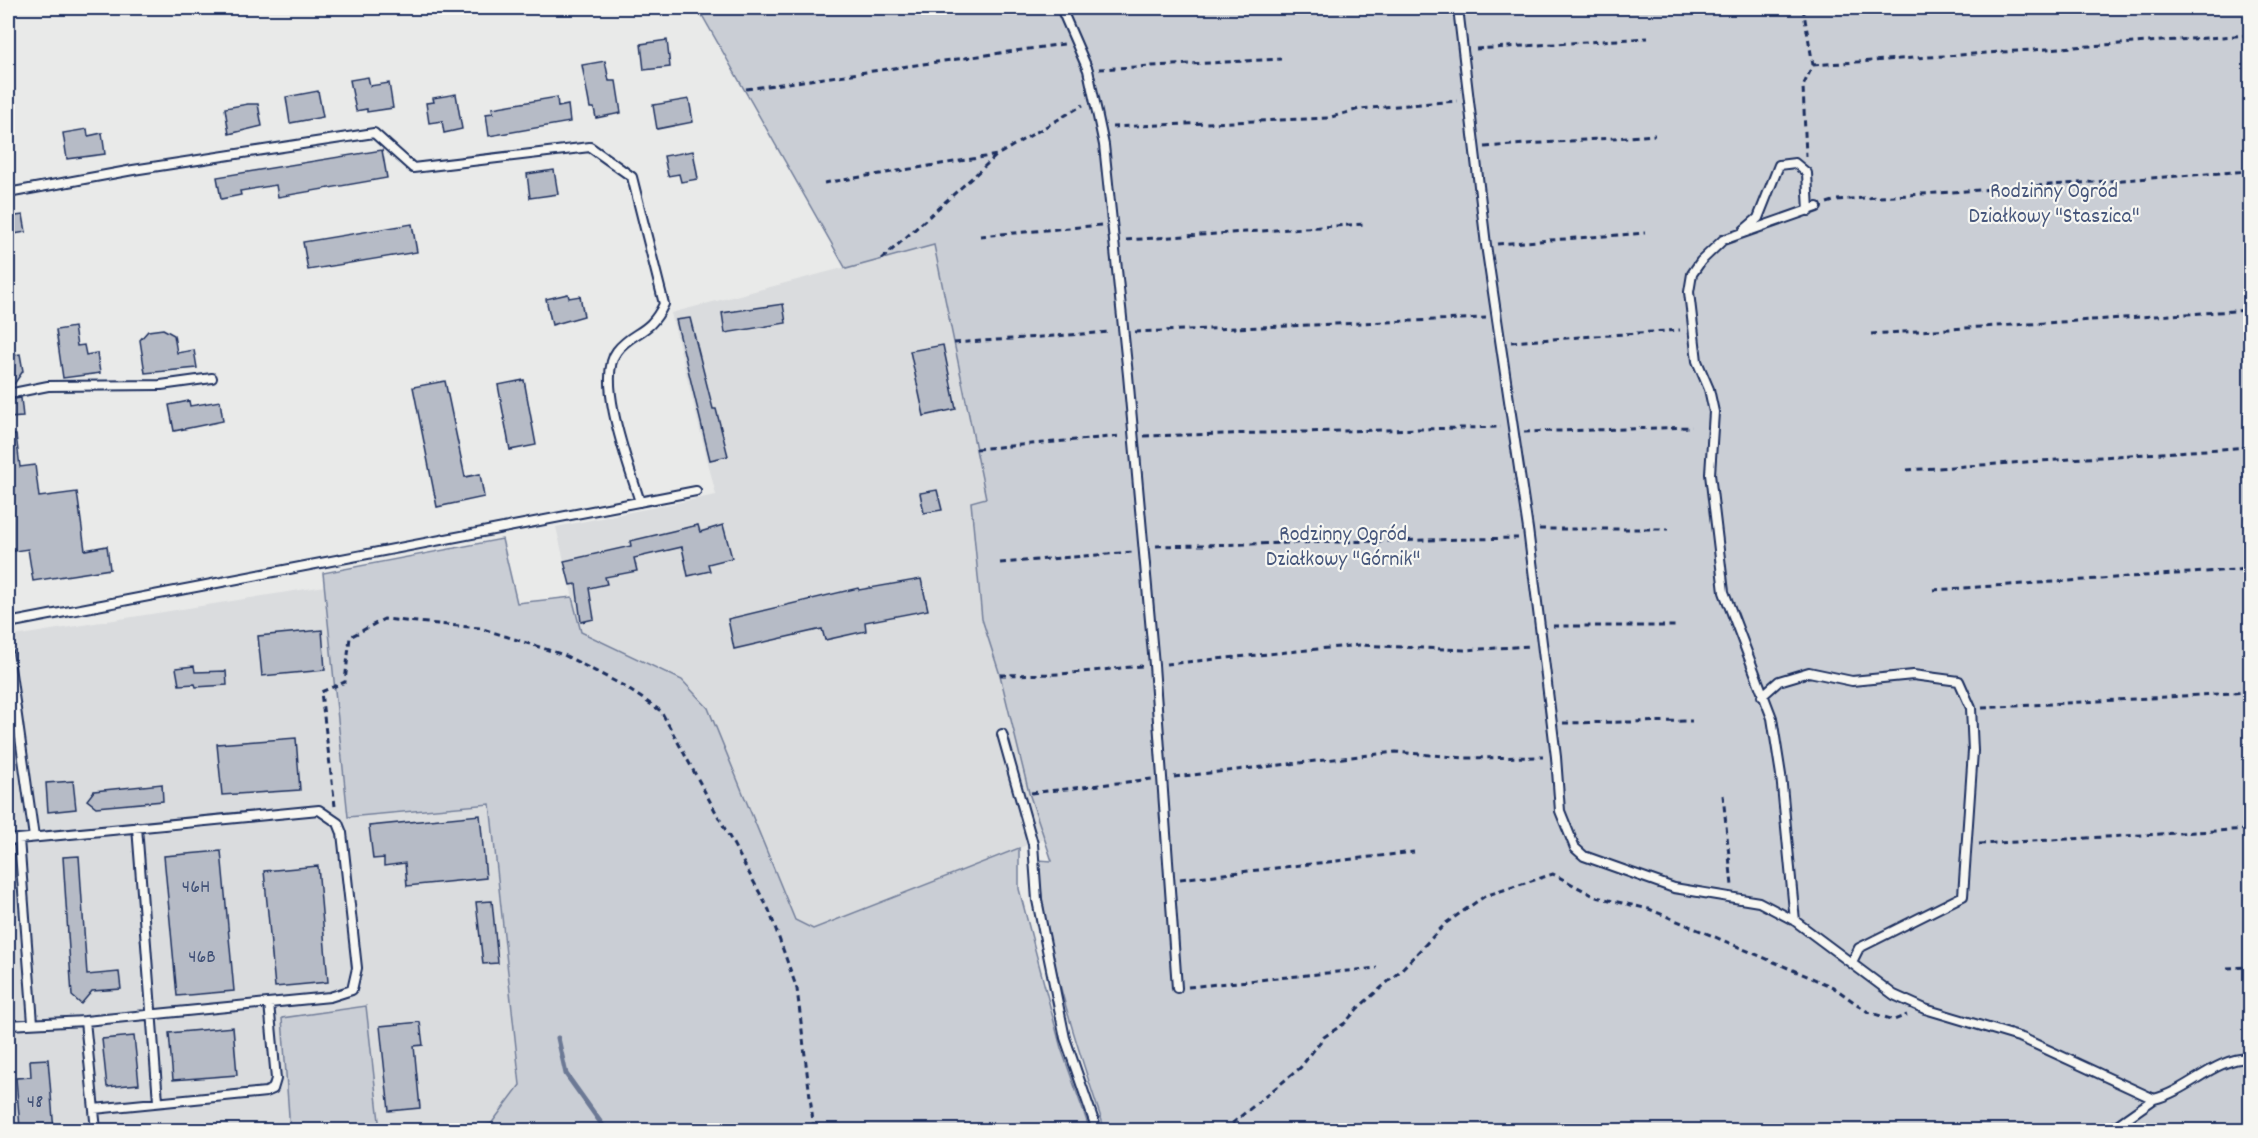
<svg xmlns="http://www.w3.org/2000/svg" width="2258" height="1138" font-family="Dekko,sans-serif">
  <rect width="100%" height="100%" fill="#e9eae9"/>
  <filter id="ink" filterUnits="userSpaceOnUse"><feTurbulence type="fractalNoise" baseFrequency=".0167" numOctaves="2"/><feDisplacementMap in="SourceGraphic" scale="12" xChannelSelector="R" yChannelSelector="G"/><feConvolveMatrix kernelMatrix="1 2 1 2 8 2 1 2 1" color-interpolation-filters="sRGB"/></filter>
  <g filter="url(#ink)">
    <!-- built -->
    <path fill="#dadcde" d="M 934,244 L 986,498 L 971,502 L 982,619 L 1000,675 L 1029,793 L 1045,838 L 813,929 L 794,920 L 708,708 L 682,680 L 581,632 L 556,527 L 716,495 L 671,313 Z
      M 325,586 L 348,817 L 489,803 L 520,1085 L 491,1124 L 449,1130 L 380,1130 L 366,1007 L 282,1018 L 290,1130 L 8,1130 L 8,637 Z"/>
    <!-- green -->
    <path fill="#caced5" stroke="#727e9a" stroke-width="1.5" d="M 698,8 L 2250,8 L 2250,1130 L 1105,1130 C 1076,1043 1045,953 1038,860 L 1052,861 L 1029,793 L 1000,675 L 982,619 L 971,502 L 986,498 L 934,245 L 846,269 Z
      M 502,539 L 517,603 L 572,597 L 581,632 L 682,680 L 708,708 L 795,920 L 813,929 L 1019,848 L 1019,889 L 1061,1048 L 1090,1130 L 449,1130 L 491,1124 L 520,1085 L 490,804 L 348,817 L 323,573 Z
      M 366,1006 L 380,1130 L 290,1130 L 282,1018 Z"/>
    <g fill="none" stroke-linecap="round" stroke-linejoin="round">
      <!-- stream -->
      <path stroke="#6c7995" stroke-width="5" d="M 558,1038 L 566,1074 L 606,1130"/>
    </g>
    <!-- building -->
    <path fill="#b6bbc6" stroke="#1b2f5e" stroke-width="1.5" d="M 667,40 L 670,67 L 644,70 L 641,44 Z
      M 605,61 L 609,81 L 616,81 L 621,113 L 596,118 L 594,108 L 590,108 L 582,65 Z
      M 368,77 L 370,86 L 389,83 L 393,108 L 367,112 L 367,109 L 356,111 L 350,80 Z
      M 318,91 L 323,117 L 290,123 L 286,97 Z
      M 456,94 L 462,129 L 444,133 L 442,121 L 429,123 L 426,103 L 434,102 L 433,98 Z
      M 557,97 L 558,107 L 568,105 L 570,122 L 489,136 L 486,114 L 493,113 L 492,108 Z
      M 689,99 L 693,122 L 657,129 L 653,105 Z
      M 248,104 L 258,104 L 262,126 L 229,134 L 225,108 Z
      M 87,129 L 88,136 L 102,133 L 105,154 L 67,159 L 63,133 Z
      M 382,150 L 387,178 L 278,197 L 276,185 L 240,191 L 241,195 L 221,199 L 217,177 Z
      M 693,151 L 698,179 L 681,182 L 679,174 L 668,176 L 664,156 Z
      M 554,170 L 558,194 L 530,198 L 527,174 Z
      M 23,215 L 26,232 L 8,235 L 8,217 Z
      M 412,224 L 417,252 L 308,270 L 303,242 Z
      M 568,294 L 569,298 L 580,296 L 584,316 L 552,325 L 546,299 Z
      M 783,304 L 786,323 L 725,333 L 722,313 Z
      M 690,318 L 713,409 L 716,409 L 728,456 L 710,460 L 676,320 Z
      M 74,327 L 77,346 L 84,345 L 86,355 L 97,353 L 100,373 L 63,378 L 56,330 Z
      M 163,329 L 174,335 L 177,353 L 194,350 L 197,368 L 145,373 L 140,340 L 148,331 Z
      M 943,345 L 956,409 L 924,416 L 910,351 Z
      M 20,354 L 23,371 L 12,387 L 8,388 L 8,356 Z
      M 524,380 L 536,445 L 510,450 L 498,385 Z
      M 445,381 L 465,477 L 480,474 L 484,497 L 437,507 L 413,387 Z
      M 21,398 L 23,417 L 8,418 L 8,400 Z
      M 189,401 L 190,406 L 220,401 L 223,421 L 174,431 L 169,405 Z
      M 8,435 L 16,435 L 20,467 L 35,465 L 39,497 L 77,492 L 85,550 L 107,546 L 110,569 L 33,581 L 28,549 L 8,552 Z
      M 937,490 L 942,510 L 924,513 L 920,493 Z
      M 698,525 L 700,532 L 723,525 L 732,558 L 708,564 L 710,571 L 688,576 L 682,547 L 634,558 L 637,571 L 605,577 L 607,584 L 589,588 L 594,619 L 581,622 L 576,584 L 570,585 L 564,561 L 631,546 L 630,541 Z
      M 921,579 L 928,610 L 865,622 L 866,631 L 825,640 L 822,629 L 734,649 L 728,619 L 858,588 L 859,590 Z
      M 322,630 L 325,670 L 262,676 L 258,636 Z
      M 194,666 L 195,672 L 226,671 L 227,685 L 196,687 L 195,684 L 179,685 L 176,668 Z
      M 296,738 L 300,790 L 222,795 L 217,744 Z
      M 73,781 L 76,809 L 48,812 L 46,783 Z
      M 162,784 L 163,801 L 96,807 L 87,800 L 94,791 Z
      M 480,815 L 486,878 L 407,886 L 405,863 L 384,866 L 384,858 L 373,859 L 369,826 Z
      M 221,851 L 234,991 L 177,996 L 164,856 Z
      M 79,856 L 87,975 L 119,972 L 121,989 L 92,991 L 81,1004 L 72,996 L 63,857 Z
      M 318,866 L 328,982 L 275,987 L 264,871 Z
      M 492,901 L 498,963 L 483,964 L 476,902 Z
      M 420,1022 L 423,1045 L 414,1046 L 420,1108 L 389,1111 L 380,1026 Z
      M 233,1027 L 237,1075 L 173,1080 L 169,1033 Z
      M 134,1036 L 139,1084 L 107,1087 L 102,1039 Z
      M 48,1059 L 54,1131 L 20,1128 L 16,1078 L 31,1077 L 30,1060 Z"/>
    <g fill="none" stroke-linecap="round" stroke-linejoin="round">
      <!-- service casing -->
      <g stroke="#1b2f5e" stroke-width="12">
        <path id="service" d="M 1061,8 L 1088,70 L 1104,145 L 1128,375 L 1154,665 L 1177,988
          M 1458,8 L 1486,245 L 1528,529 L 1556,757 L 1560,811 L 1575,848 L 1584,856 L 1674,888 L 1759,902 L 1795,921 L 1894,995 L 1925,1009 L 2022,1038 L 2154,1099 C 2188,1091 2214,1058 2250,1058
          M 8,193 L 133,170 L 374,133 L 413,168 L 590,147 L 632,177 L 664,304 C 649,336 633,330 617,351 C 595,379 630,469 640,502
          M 1744,230 L 1758,218 L 1779,165 L 1795,163 L 1807,173 L 1809,211
          M 8,394 L 48,386 L 161,385 L 212,378
          M 8,623 L 696,491
          M 8,652 L 34,837
          M 1762,696 L 1779,681 L 1809,672 L 1852,681 L 1913,675 L 1959,681 L 1971,708 L 1973,751 L 1963,896 L 1859,948 L 1852,962
          M 1002,734 L 1033,844 L 1037,900 L 1065,1038 L 1097,1130
          M 137,827 L 158,1101
          M 19,839 L 33,1023
          M 8,840 L 319,810 L 338,823 L 342,833 L 357,968 L 352,990 L 330,997 L 85,1021 L 8,1025
          M 1795,921 L 1781,775 L 1772,718 L 1724,592 L 1710,474 L 1714,412 L 1709,389 L 1697,361 L 1689,292 L 1692,274 L 1701,261 L 1723,240 L 1817,207
          M 85,1021 L 96,1130
          M 94,1109 L 266,1092 L 273,1089 L 276,1079 L 269,1003
          M 2110,1130 L 2154,1099"/>
      </g>
      <!-- path -->
      <path stroke="#1b2f5e" stroke-width="3" stroke-dasharray="6 4.5" stroke-linecap="butt" d="M 1803,8 L 1813,65 L 1803,86 L 1806,156
        M 1476,49 L 1648,38
        M 1813,65 L 2250,35
        M 1099,69 L 1281,59
        M 746,89 L 1064,44
        M 1112,127 L 1328,118 L 1359,109 L 1457,101
        M 1485,147 L 1655,135
        M 824,183 L 997,155 L 1083,105
        M 1827,203 L 1837,200 L 2250,171
        M 980,236 L 1102,225
        M 1126,240 L 1365,224
        M 1497,244 L 1645,233
        M 882,259 L 996,156
        M 1135,332 L 1486,318
        M 1871,334 L 2250,310
        M 1511,342 L 1680,330
        M 954,343 L 1111,332
        M 1524,432 L 1692,427
        M 1144,436 L 1501,427
        M 976,449 L 1122,436
        M 1907,470 L 2250,447
        M 1539,529 L 1668,529
        M 1156,546 L 1518,538
        M 1000,563 L 1133,552
        M 1933,590 L 2250,569
        M 1553,626 L 1679,626
        M 1166,664 L 1359,645 L 1464,650 L 1531,646
        M 1000,675 L 1061,674 L 1142,666
        M 1982,708 L 2250,692
        M 1563,723 L 1692,721
        M 1174,777 L 1396,752 L 1466,758 L 1543,757
        M 1031,793 L 1152,779
        M 1723,795 L 1732,886
        M 335,806 L 321,692 L 345,682 L 350,637 L 384,619 L 480,628 L 564,655 L 622,685 L 661,711 L 769,910 L 797,989 L 814,1130
        M 1979,844 L 2250,829
        M 1180,879 L 1414,852
        M 2227,968 L 2250,967
        M 1188,987 L 1377,968
        M 1224,1130 L 1300,1068 L 1324,1037 L 1345,1023 L 1358,1008 L 1399,972 L 1446,923 L 1485,896 L 1553,874 L 1596,897 L 1649,909 L 1833,987 L 1868,1012 L 1894,1020 L 1907,1015"/>
      <!-- service -->
      <use href="#service" stroke="#f6f6f2" stroke-width="8"/>
    </g>
  </g>
  <g text-anchor="middle" dominant-baseline="central" stroke-width="4.5" stroke-linejoin="round" paint-order="stroke">
    <!-- number labels -->
    <g font-size="20" fill="#425278">
      <text x="196" y="888">46H</text>
      <text x="202" y="958">46B</text>
      <text x="35" y="1103">48</text>
    </g>
    <!-- park labels -->
    <g font-size="22" fill="#47577c" stroke="#f6f6f2">
      <text x="2054" y="192">Rodzinny Ogród<tspan x="2054" dy="25">Działkowy "Staszica"</tspan></text>
      <text x="1343" y="535">Rodzinny Ogród<tspan x="1343" dy="25">Działkowy "Górnik"</tspan></text>
    </g>
  </g>
  <!-- margin -->
  <rect width="2258" height="1138" fill="none" stroke="#f6f6f2" stroke-width="30"/>
  <rect x="15" y="15" width="2228" height="1108" fill="none" stroke="#1b2f5e" stroke-width="2" filter="url(#ink)"/>
</svg>
